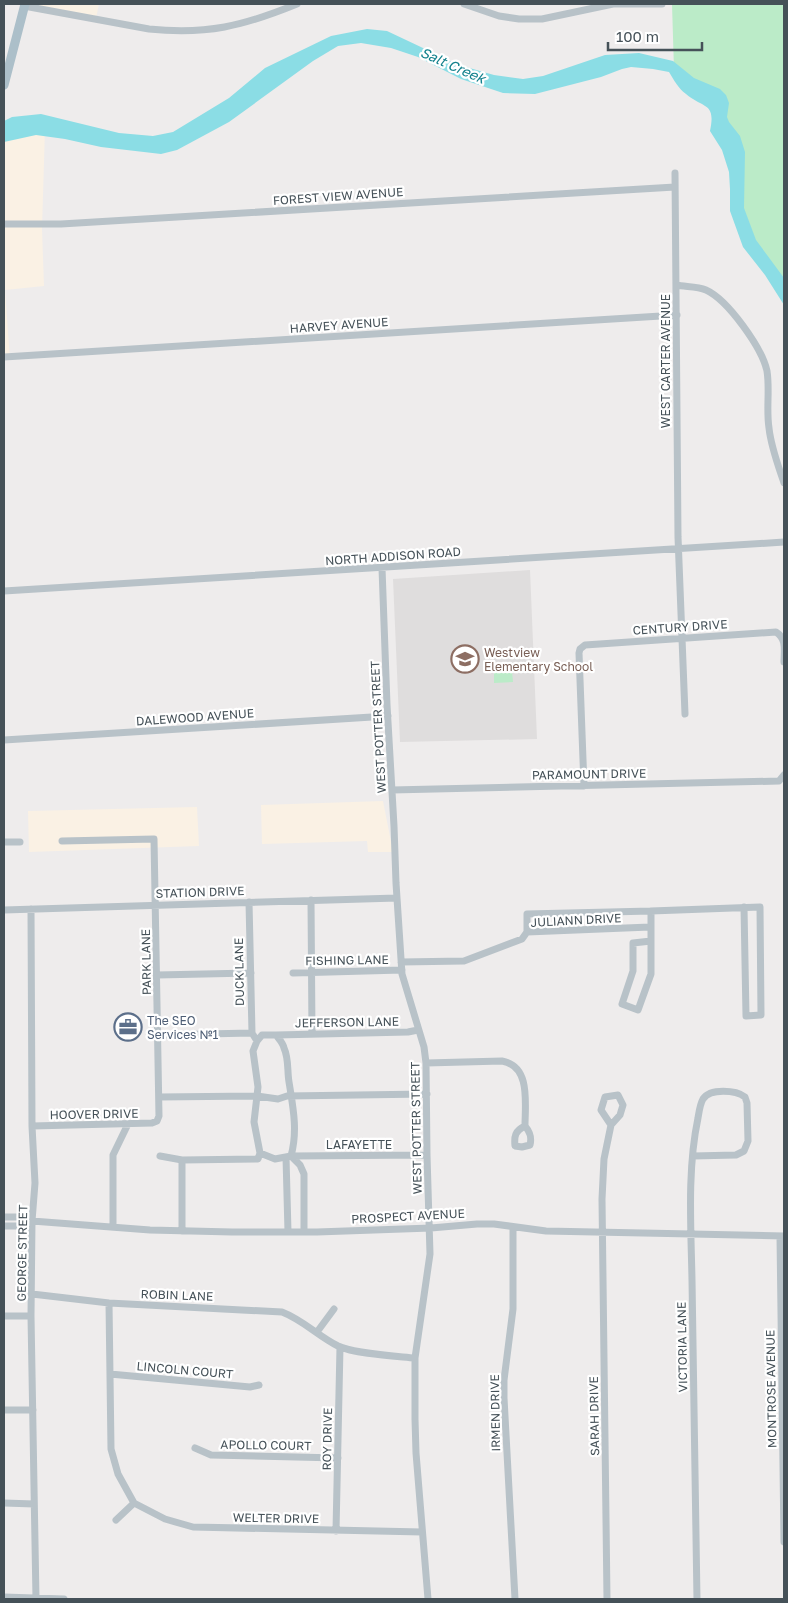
<svg xmlns="http://www.w3.org/2000/svg" width="788" height="1603" font-family="'Golos Text',sans-serif">
  <rect width="100%" height="100%" fill="#eeecec"/>
  <!-- commercial -->
  <path fill="#faf1e4" d="M 27,4 L 99,4 L 96,18 Z
    M 45,128 L 42,229 L 44,286 L 5,290 L 10,360 L 4,360 L 4,139 Z
    M 383,801 L 393,852 L 368,852 L 367,841 L 262,844 L 261,805 Z
    M 197,807 L 199,846 L 29,852 L 28,811 Z"/>
  <!-- education -->
  <path fill="#dfdddd" d="M 530,570 L 537,739 L 400,742 L 393,579 Z"/>
  <!-- green -->
  <path fill="#bbebc8" d="M 672,4 L 784,4 L 784,295 L 744,226 L 723,118 L 674,70 Z
    M 512,671 L 513,682 L 494,683 L 494,672 Z"/>
  <!-- water -->
  <path fill="#8bdde5" d="M 367,29 L 387,31 L 459,65 L 494,75 L 523,79 L 543,76 L 605,55 L 639,53 L 673,61 L 694,78 L 720,89 L 726,95 L 729,103 L 727,117 L 729,122 L 740,136 L 745,152 L 744,208 L 756,240 L 784,278 L 784,305 L 765,275 L 743,247 L 730,211 L 730,189 L 729,172 L 722,150 L 710,131 C 716,102 704,109 686,94 C 678,88 674,80 669,72 L 653,69 L 631,67 L 622,69 L 601,77 L 535,94 L 503,93 L 461,79 L 418,57 L 391,48 L 361,43 L 338,46 L 313,61 L 229,122 L 177,150 L 161,154 L 101,147 L 65,139 L 36,135 L 4,142 L 4,121 L 12,117 L 41,114 L 119,133 L 153,136 L 173,132 L 229,98 L 265,68 L 331,36 Z"/>
  <g fill="none" stroke-linecap="round" stroke-linejoin="round">
    <!-- minor -->
    <path stroke="#b8c2c8" stroke-width="7" d="M 464,4 L 499,16 L 519,19 L 542,19 L 613,4 L 662,4
      M 24,6 L 149,29 C 207,35 243,26 297,4
      M 675,173 L 678,537 L 685,714
      M 4,224 L 61,224 L 675,187
      M 676,285 C 686,287 697,286 706,290 C 728,300 762,348 767,371 C 770,390 766,409 769,428 C 771,447 778,465 784,483
      M 4,357 L 677,315
      M 382,568 L 387,705 L 394,826 L 396,883 L 402,974 L 424,1047 L 426,1063 L 427,1155 L 430,1254 L 415,1358 L 415,1419 L 416,1453 L 428,1599
      M 4,591 L 784,542
      M 4,740 L 388,716
      M 584,786 L 579,653 L 580,649 L 585,645 L 776,632 C 787,639 784,651 784,662
      M 392,790 L 779,781 L 784,775
      M 4,842 L 20,842
      M 311,900 L 312,1034
      M 249,902 L 252,1033 L 257,1041
      M 31,909 L 32,1126 L 35,1183 L 32,1221 L 31,1316 L 36,1599
      M 4,910 L 397,898
      M 527,932 L 527,914 L 651,911
      M 651,941 L 633,943 L 633,971 L 622,1004 L 638,1010 L 651,974 L 651,911 L 760,907 L 761,1015 L 746,1016 L 744,907
      M 401,962 L 464,961 L 522,939 L 527,932 L 650,927
      M 293,973 L 402,970
      M 157,975 L 251,973
      M 158,1035 L 252,1033
      M 276,1035 L 408,1032 L 418,1030
      M 426,1063 L 502,1061 C 531,1066 525,1103 525,1126 C 515,1131 514,1136 515,1146 L 522,1147 L 530,1145 C 532,1137 530,1132 525,1126
      M 159,1097 L 257,1096 L 278,1099 L 287,1096 L 427,1094
      M 32,1126 L 152,1123 L 157,1121 L 159,1116 L 154,839 L 62,841
      M 160,1156 L 182,1160 L 258,1159 L 260,1153
      M 291,1156 C 298,1131 293,1107 289,1082 C 287,1070 289,1059 284,1048 C 283,1043 279,1039 276,1035 L 262,1035 L 257,1041 L 253,1051 L 258,1087 L 254,1122 L 260,1153 L 275,1159 L 291,1156 L 427,1155
      M 291,1156 L 300,1165 L 304,1174 L 304,1232
      M 693,1156 L 736,1155 L 744,1151 L 748,1141 L 747,1103 L 745,1097 C 736,1090 710,1088 703,1099 C 700,1104 699,1112 698,1118 C 687,1170 691,1227 692,1280 C 694,1387 695,1493 697,1599
      M 286,1157 L 288,1232
      M 182,1160 L 182,1231
      M 4,1217 L 22,1217 L 32,1221 L 150,1230 L 232,1232 L 317,1232 L 431,1228 L 477,1224 L 494,1224 L 546,1231 L 784,1236
      M 4,1226 L 22,1226 L 32,1221
      M 113,1227 L 113,1155 L 128,1124
      M 513,1227 L 513,1309 L 504,1380 L 504,1398 L 515,1599
      M 780,1236 L 784,1542
      M 32,1294 L 109,1303 L 282,1312 C 303,1320 318,1336 338,1346 C 355,1354 395,1356 415,1358
      M 109,1303 L 111,1449 L 118,1474 L 134,1503
      M 4,1316 L 31,1316
      M 317,1332 L 334,1309
      M 110,1374 L 250,1387 L 259,1385
      M 4,1410 L 33,1410
      M 195,1448 L 211,1455 L 338,1458
      M 4,1503 L 34,1504
      M 116,1520 L 134,1503 L 165,1519 L 193,1527 L 422,1532
      M 336,1531 L 340,1347
      M 4,1597 L 64,1599
      M 607,1599 L 602,1199 L 604,1159 L 611,1125 L 620,1115 L 623,1105 L 618,1095 L 605,1097 L 601,1110 L 611,1125"/>
    <!-- major -->
    <path stroke="#acbfc9" stroke-width="9" d="M 4,85 L 25,4"/>
  </g>
  <!-- icons -->
  <defs>
    <g id="school-ring" transform="scale(1.4375)"><circle r="9.5" fill="#fff" stroke="#8d6e63" stroke-width="1.5"/><path d="M0-5L7-2L0 1L-7-2ZM-4 1L0 2.5L4 1V4Q0 6-4 4Z" fill="#8d6e63"/></g>
    <g id="office-ring" transform="scale(1.4375)"><circle r="9.5" fill="#fff" stroke="#5c6f8a" stroke-width="1.5"/><path d="M-6-3h4V-5.5h4V-3h4V5H-6ZM-1-4.5V-3h2v-1.5ZM-6 0V1H6V0Z" fill="#5c6f8a"/></g>
  </defs>
  <g fill-rule="evenodd">
    <use href="#school-ring" x="465" y="659"/>
    <use href="#office-ring" x="128" y="1027"/>
  </g>
  <g text-anchor="middle" dominant-baseline="central" stroke-width="4.5" stroke-linejoin="round" paint-order="stroke">
    <!-- street labels -->
    <g font-size="12" fill="#455158" stroke="#fff">
      <text transform="translate(338 196) rotate(-4)">FOREST VIEW AVENUE</text>
      <text transform="translate(339 325) rotate(-4)">HARVEY AVENUE</text>
      <text transform="translate(665 361) rotate(-90)">WEST CARTER AVENUE</text>
      <text transform="translate(393 556) rotate(-4)">NORTH ADDISON ROAD</text>
      <text transform="translate(680 627) rotate(-4)">CENTURY DRIVE</text>
      <text transform="translate(195 717) rotate(-4)">DALEWOOD AVENUE</text>
      <text transform="translate(378 727) rotate(-93)">WEST POTTER STREET</text>
      <text transform="translate(589 774) rotate(-1)">PARAMOUNT DRIVE</text>
      <text transform="translate(200 892) rotate(-2)">STATION DRIVE</text>
      <text transform="translate(576 920) rotate(-3)">JULIANN DRIVE</text>
      <text transform="translate(347 960) rotate(-1)">FISHING LANE</text>
      <text transform="translate(146 962) rotate(-91)">PARK LANE</text>
      <text transform="translate(239 972) rotate(-91)">DUCK LANE</text>
      <text transform="translate(347 1022) rotate(-1)">JEFFERSON LANE</text>
      <text transform="translate(94 1114) rotate(-1)">HOOVER DRIVE</text>
      <text transform="translate(416 1128) rotate(-91)">WEST POTTER STREET</text>
      <text x="359" y="1144">LAFAYETTE</text>
      <text transform="translate(408 1216) rotate(-3)">PROSPECT AVENUE</text>
      <text transform="translate(22 1253) rotate(-89)">GEORGE STREET</text>
      <text transform="translate(177 1295) rotate(2)">ROBIN LANE</text>
      <text transform="translate(682 1347) rotate(-91)">VICTORIA LANE</text>
      <text transform="translate(185 1370) rotate(5)">LINCOLN COURT</text>
      <text transform="translate(771 1389) rotate(-91)">MONTROSE AVENUE</text>
      <text transform="translate(495 1413) rotate(-91)">IRMEN DRIVE</text>
      <text transform="translate(594 1416) rotate(-91)">SARAH DRIVE</text>
      <text transform="translate(327 1439) rotate(-89)">ROY DRIVE</text>
      <text transform="translate(266 1445) rotate(1)">APOLLO COURT</text>
      <text transform="translate(276 1518) rotate(1)">WELTER DRIVE</text>
    </g>
    <!-- education labels -->
    <g font-size="12" fill="#785e54" stroke="#fff" text-anchor="start">
      <text x="484" y="652">Westview<tspan x="484" dy="14">Elementary School</tspan></text>
    </g>
    <!-- service labels -->
    <g font-size="12" fill="#4e5e75" stroke="#fff" text-anchor="start">
      <text x="147" y="1020">The SEO<tspan x="147" dy="14">Services №1</tspan></text>
    </g>
    <!-- water labels -->
    <g font-size="14" font-style="italic" fill="#14828d" stroke="#fff">
      <text transform="translate(453 65) rotate(24)">Salt Creek</text>
    </g>
  </g>
  <!-- border -->
  <rect width="788" height="1603" fill="none" stroke="#455158" stroke-width="10"/>
  <!-- scale -->
  <path d="M608 42v8h94v-8" fill="none" stroke="#455158" stroke-width="2.5"/>
  <text x="616" y="42" font-size="15" fill="#455158" stroke="#ffffff" stroke-width="4" paint-order="stroke">100 m</text>
</svg>
